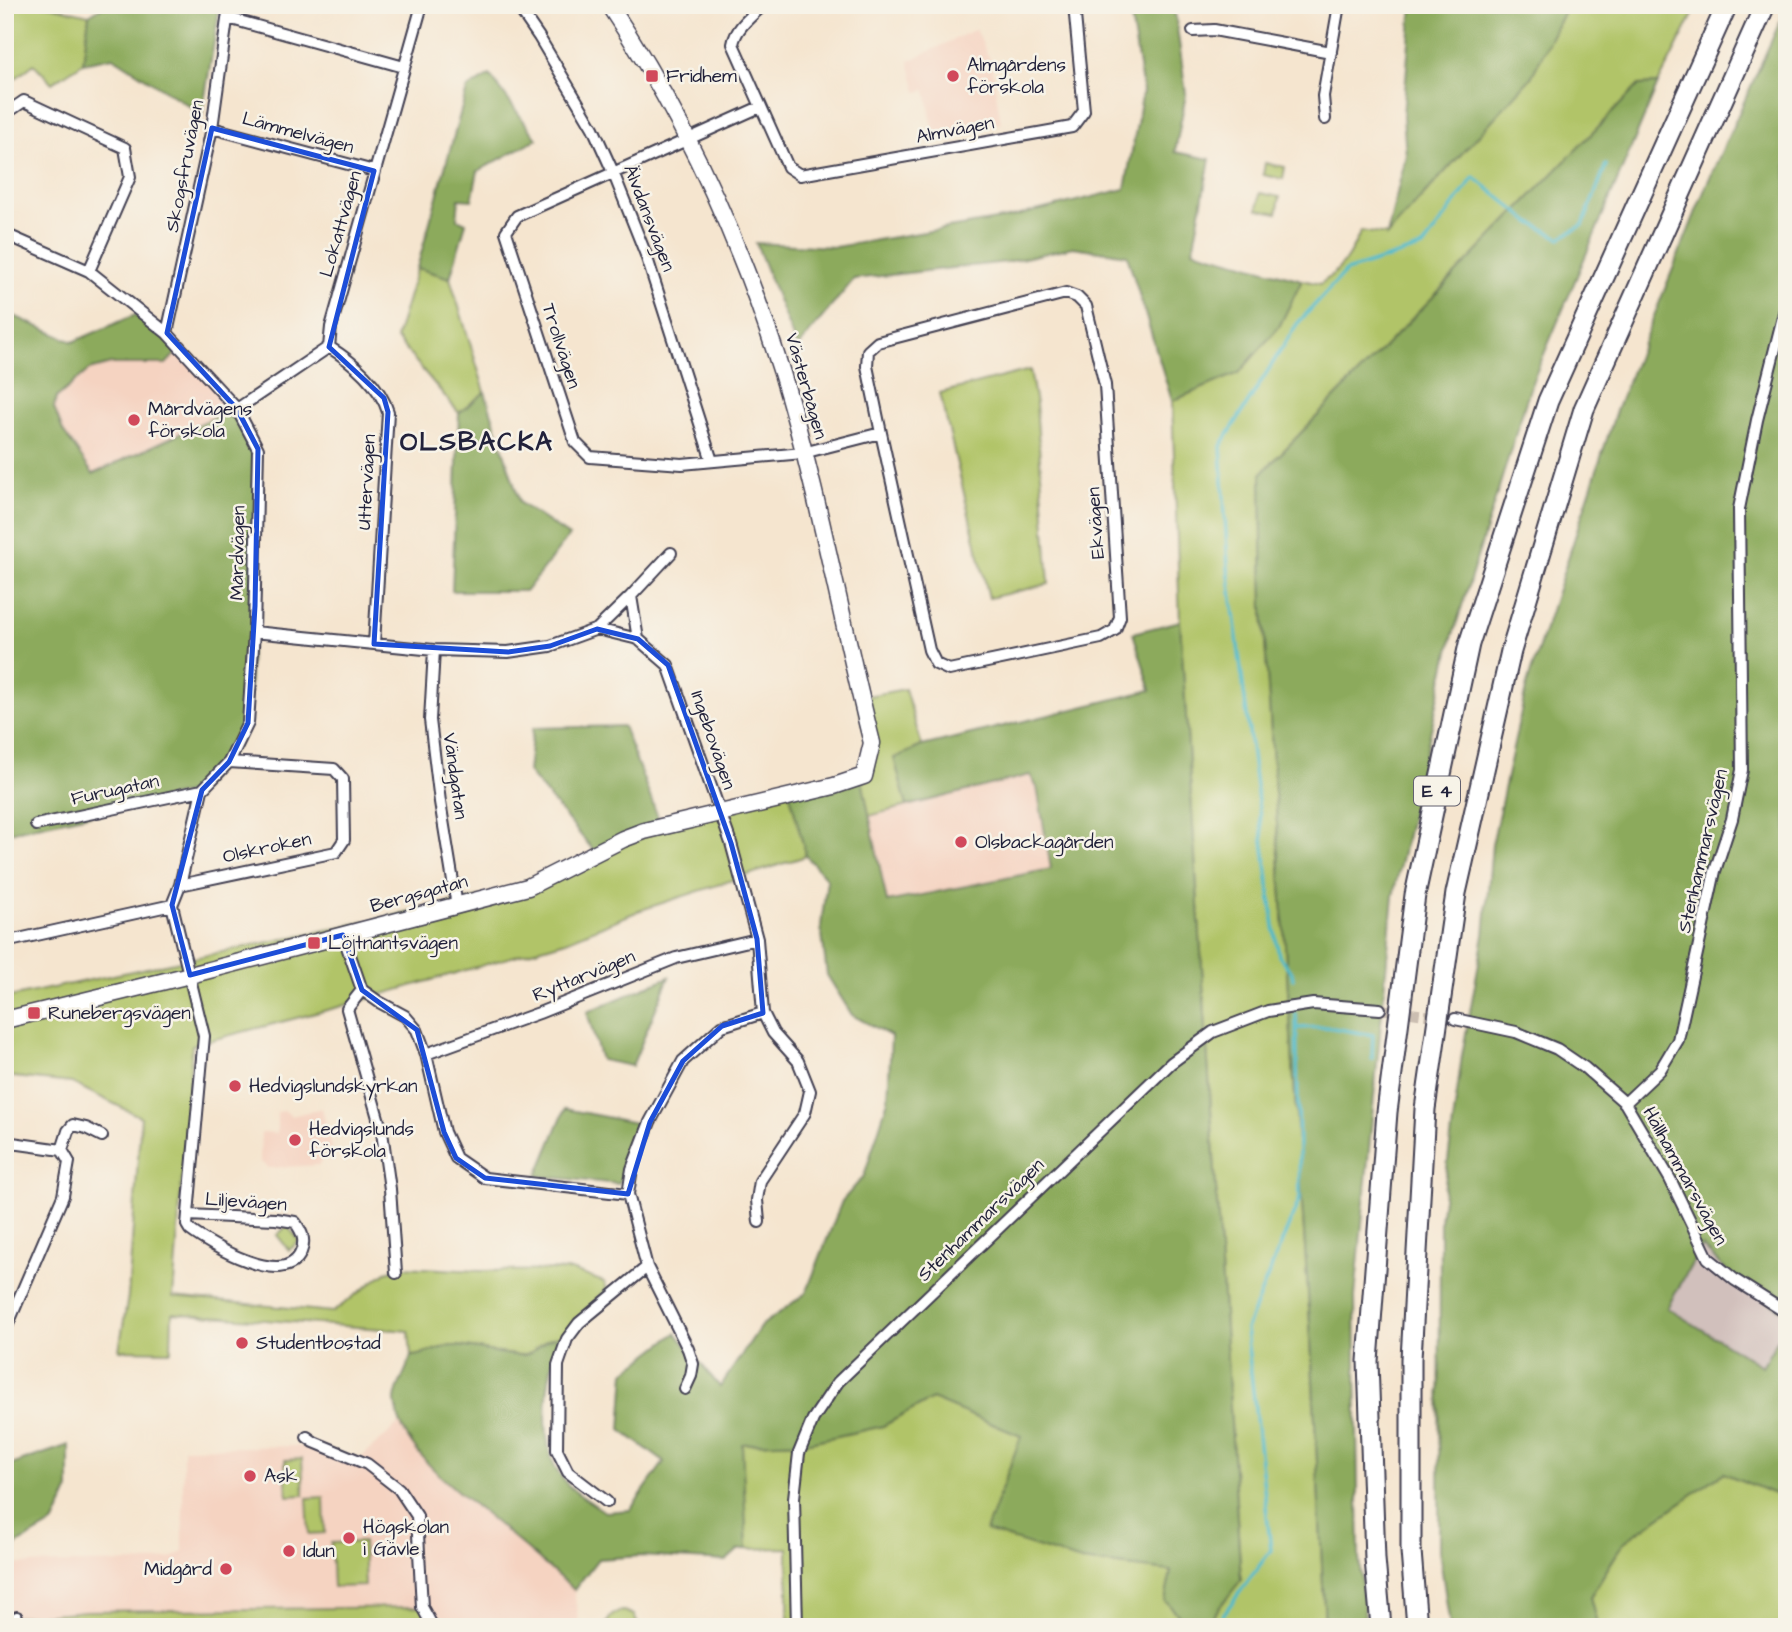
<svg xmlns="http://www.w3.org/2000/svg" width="1792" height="1632" font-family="'Architects Daughter',sans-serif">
  <rect width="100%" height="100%" fill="#f7f3e8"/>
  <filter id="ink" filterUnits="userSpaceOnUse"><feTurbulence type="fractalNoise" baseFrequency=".0143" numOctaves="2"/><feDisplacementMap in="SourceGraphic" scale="14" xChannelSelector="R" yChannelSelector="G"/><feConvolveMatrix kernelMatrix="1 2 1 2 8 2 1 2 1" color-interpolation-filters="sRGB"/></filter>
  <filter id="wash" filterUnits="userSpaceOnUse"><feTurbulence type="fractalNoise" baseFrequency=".00686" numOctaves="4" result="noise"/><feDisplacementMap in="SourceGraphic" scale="28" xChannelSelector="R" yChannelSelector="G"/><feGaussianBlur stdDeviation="1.57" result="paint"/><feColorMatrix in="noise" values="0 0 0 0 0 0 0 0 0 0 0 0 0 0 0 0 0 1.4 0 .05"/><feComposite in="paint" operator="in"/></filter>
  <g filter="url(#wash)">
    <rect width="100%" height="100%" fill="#f5e5cf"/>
    <!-- built -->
    <path fill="#f5d3c1" d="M 976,29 L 991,62 L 1001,123 L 934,134 L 926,90 L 917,92 L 909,61 Z
      M 180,349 L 234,408 L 93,474 L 63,431 L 54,408 L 56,398 L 89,370 L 111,364 L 166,364 Z
      M 1030,775 L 1037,787 L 1052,869 L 887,902 L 869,816 Z
      M 322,1108 L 332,1148 L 319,1165 L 268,1168 L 260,1161 L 261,1132 L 277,1133 L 277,1112 L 285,1111 L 292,1116 Z
      M 400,1423 L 414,1446 L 435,1472 L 574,1590 L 579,1627 L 5,1627 L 5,1575 L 19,1564 L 150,1562 L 172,1558 L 183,1552 L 183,1448 L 304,1446 L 355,1463 Z"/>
    <!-- industrial -->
    <path fill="#d1c0bc" d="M 1702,1245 L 1787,1313 L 1787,1324 L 1762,1366 L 1667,1308 Z"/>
    <!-- green -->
    <path fill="#b1c467" stroke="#6a7351" stroke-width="2" d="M 5,5 L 46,5 L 89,15 L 83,63 L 52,83 L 34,64 L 12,81 L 5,78 Z
      M 1567,5 L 1698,5 L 1658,84 L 1639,85 L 1261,474 L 1263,611 L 1311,1339 L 1325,1627 L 1204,1627 L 1241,1579 L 1180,621 L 1172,401 L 1239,373 L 1279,327 L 1302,280 L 1320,284 C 1343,269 1350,255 1361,231 L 1388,235 L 1530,78 Z
      M 1265,163 L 1285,167 L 1283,179 L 1263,175 Z
      M 1260,193 L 1280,197 L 1277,213 L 1258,209 Z
      M 417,268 L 450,278 L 485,392 L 459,413 L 396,338 Z
      M 1030,370 L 1036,404 L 1049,584 L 989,598 L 940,393 Z
      M 905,689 L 922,746 L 894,758 L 907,806 L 869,816 L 860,770 L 868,745 L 857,698 Z
      M 789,790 L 806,856 L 641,910 L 566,941 L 339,1007 L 192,1045 L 173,1297 L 333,1312 L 386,1272 L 403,1267 L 479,1271 L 571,1270 L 604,1282 L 607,1289 L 562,1336 C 540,1337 538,1353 524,1355 C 503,1357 477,1346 453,1346 C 438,1346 426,1356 411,1356 L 409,1331 L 172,1313 L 171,1351 L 119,1350 L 128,1296 L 141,1117 L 72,1083 L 5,1076 L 5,998 L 528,887 L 623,839 Z
      M 287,1226 L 300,1241 L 289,1250 L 277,1235 Z
      M 932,1399 L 1021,1436 L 1081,1561 L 1172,1571 L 1165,1601 L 1190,1627 L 788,1627 L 788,1548 L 747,1549 L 741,1444 L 810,1442 L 883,1426 Z
      M 302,1459 L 304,1495 L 287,1496 L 285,1460 Z
      M 1723,1472 L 1787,1499 L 1787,1627 L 1598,1627 L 1590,1597 L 1624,1542 Z
      M 324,1497 L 325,1533 L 309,1534 L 307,1498 Z
      M 363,1542 L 365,1586 L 333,1587 L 331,1543 Z
      M 422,1607 L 433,1627 L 18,1627 L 17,1617 L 86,1611 Z
      M 624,1611 L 634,1615 L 639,1627 L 606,1627 C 608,1617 614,1612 624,1611 Z"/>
    <!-- forest -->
    <path fill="#8caa5c" stroke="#57664c" stroke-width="2" d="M 105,5 L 217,5 L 218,18 L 202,114 L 113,57 L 83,63 L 89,15 Z
      M 1129,5 L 1174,5 L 1186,94 L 1175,152 L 1210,159 L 1193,250 L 1302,280 L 1279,327 L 1239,373 L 1172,401 L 1127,255 L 1073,247 L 1007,262 L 854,279 L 797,348 L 756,243 L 835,247 L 1008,218 L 1125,189 L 1143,91 Z
      M 1412,5 L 1567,5 L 1531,78 L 1387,235 L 1406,155 L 1403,116 Z
      M 1787,6 L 1787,1313 L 1735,1280 L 1702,1246 L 1667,1308 L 1762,1366 L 1787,1324 L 1787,1499 L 1723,1473 L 1624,1542 L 1590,1597 L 1598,1627 L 1450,1627 L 1439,1550 L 1440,1221 L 1462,1055 L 1484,935 L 1492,845 L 1527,684 L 1617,408 L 1707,184 Z
      M 490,75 L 537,139 L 478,171 L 472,200 L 459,199 L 457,219 L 466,223 L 450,278 L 417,268 L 467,89 Z
      M 1658,84 L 1531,385 L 1452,638 L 1393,896 L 1355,1297 L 1359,1559 L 1366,1627 L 1325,1627 L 1311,1339 L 1263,611 L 1261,474 L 1639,85 Z
      M 5,312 L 73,342 L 135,315 L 180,349 L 166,364 L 111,364 L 89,370 L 56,398 L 54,408 L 63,431 L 93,474 L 234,408 L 258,449 L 248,723 L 239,743 L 202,790 L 5,833 Z
      M 485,392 L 520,503 L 569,536 L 526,591 L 452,591 L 459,413 Z
      M 1180,621 L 1241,1580 L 1204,1627 L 1190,1627 L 1165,1601 L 1171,1571 L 1081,1561 L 986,1531 L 1021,1436 L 932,1399 L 883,1426 L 810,1442 L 742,1444 L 747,1549 L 738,1550 L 726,1561 L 641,1556 L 598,1559 L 574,1590 C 548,1567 522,1545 496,1523 C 460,1492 400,1453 395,1401 C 394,1391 408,1368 411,1356 C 426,1356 438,1346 453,1346 C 477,1346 503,1357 524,1355 C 538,1353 540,1337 562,1336 C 545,1369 537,1448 562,1478 C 572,1492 591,1502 605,1512 L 630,1510 L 664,1462 L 621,1430 L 625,1372 L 676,1333 L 720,1387 L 761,1326 L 806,1293 L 842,1201 L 864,1176 L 888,1100 L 891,1036 L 852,1015 L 827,975 L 821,926 L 827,879 L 806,856 L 789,790 L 860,770 L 887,902 L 1051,869 L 1037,787 L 1030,775 L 907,806 L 894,758 L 922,746 L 1151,690 L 1133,633 Z
      M 623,726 L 662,828 L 594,851 L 528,772 L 533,728 Z
      M 669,977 L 632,1066 L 601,1060 L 587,1012 Z
      M 565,1109 L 641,1124 L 619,1184 L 537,1176 Z
      M 69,1445 L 69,1489 L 54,1523 L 16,1545 L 14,1564 L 5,1572 L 5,1467 Z"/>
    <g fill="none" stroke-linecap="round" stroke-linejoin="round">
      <!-- stream -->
      <path stroke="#4db9c9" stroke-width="3.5" d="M 1293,979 L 1292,973 L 1279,956 L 1274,926 L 1228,568 L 1221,446 L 1297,324 L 1346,271 L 1423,247 L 1474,177 L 1530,222 L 1560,238 L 1583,225 L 1606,165
        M 1297,1028 L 1327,1027 L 1373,1035 L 1372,1059
        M 1214,1627 L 1271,1550 L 1246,1329 L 1300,1198 L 1296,1014"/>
    </g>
  </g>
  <g filter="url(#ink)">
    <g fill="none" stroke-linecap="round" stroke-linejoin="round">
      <!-- street-tunnel -->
      <path stroke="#cbbeb1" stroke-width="10" stroke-dasharray="10 5" stroke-linecap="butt" d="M 1380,1009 L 1441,1017"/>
      <!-- street casing -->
      <g stroke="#423f51" stroke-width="14">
        <path id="street" d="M 517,5 L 539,37 L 593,128 L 613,172 L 646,255 L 712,461
          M 763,5 C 751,17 736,27 733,44 L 788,167 L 800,175 L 1072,127 L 1084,111 L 1074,5
          M 228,18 L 404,67
          M 1193,31 L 1214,30 L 1331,52
          M 760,107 L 517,216 L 506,232 L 575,442 L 590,457 L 682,464 L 803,453 L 881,433 L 929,650 L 936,664 L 949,670 L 1101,638 L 1115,630 L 1120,617 L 1105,385 L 1086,306 L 1077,297 L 1066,293 L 878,342 L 868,351 L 867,366 L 881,433
          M 5,114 L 24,101 L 125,148 L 130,177 L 89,271
          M 1325,119 L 1323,96 L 1339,5
          M 212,128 L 374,171
          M 5,234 L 89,271 L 167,333 L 237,409 L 258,449 L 254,632 L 248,723 L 229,762 L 202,790 L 180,885 L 172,905 L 204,1036 L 187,1225 L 190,1230 C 210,1245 286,1290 301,1252 C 306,1240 302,1232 295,1222 L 276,1219 L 188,1215
          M 167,333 L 212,128 L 229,5
          M 329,347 C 353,362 380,385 388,412 L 374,644
          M 237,409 L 329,347 L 331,327 L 422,5
          M 631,596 L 671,553
          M 597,629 L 631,596 L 638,639
          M 254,632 L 434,650 L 508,652 L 550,646 L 597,629 L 638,639 L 668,665 L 731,843 L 757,939 L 763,1013 L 773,1033 L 798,1061 L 810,1091 L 805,1113 L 760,1181 L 757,1200 L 759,1222
          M 434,650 L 430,720 L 440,802 L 457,906
          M 36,825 L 202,790
          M 180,885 L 336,852 L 344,840 L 343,779 L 334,769 L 229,762
          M 343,935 L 362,990 L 379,1002 L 405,1016 L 417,1030 L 426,1054 L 444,1132 L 456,1158 L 485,1178 L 628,1194
          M 5,942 L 172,905
          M 362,990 L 347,1009 L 382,1132 L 390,1189 L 396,1273
          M 1455,1019 L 1516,1032 L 1557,1049 L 1585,1068 L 1625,1103 L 1670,1179 L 1708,1258 L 1735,1280 L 1787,1313
          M 426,1054 L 539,1013 L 676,958 L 757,939
          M 1625,1103 L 1660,1070 L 1678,1040 L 1715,871 L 1732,819 L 1742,770 L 1739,509 L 1757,420 L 1787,301
          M 5,1142 L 62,1150 L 69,1162 L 63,1196 L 5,1331
          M 62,1150 L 68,1131 L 73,1125 L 86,1128 L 102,1136
          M 685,1389 L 691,1376 L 693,1364 L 688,1349 L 647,1267 L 628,1194 L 632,1169 L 650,1122 L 683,1061 L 722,1026 L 763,1013
          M 307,1437 L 314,1442 L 367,1464 L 399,1489 L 417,1516 L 422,1607 L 433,1627
          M 607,1502 L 568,1472 L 557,1450 L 558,1365 L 567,1339 L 579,1323 L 647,1267
          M 17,1617 L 18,1627
          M 797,1627 L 794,1498 L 799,1453 L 813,1419 L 838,1382 L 1171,1063 L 1213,1032 L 1268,1011 L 1313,1004 L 1380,1009"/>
      </g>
      <!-- secondary casing -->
      <g stroke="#423f51" stroke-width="19">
        <path id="secondary" d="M 5,1020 L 190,975 L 528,887 L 623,839 L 644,831 L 834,786 L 864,776 L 872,743 C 841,620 819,494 782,373 C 741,243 685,118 609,5"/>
      </g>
      <!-- highway casing -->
      <g stroke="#423f51" stroke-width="23">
        <path id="highway" d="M 1381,1627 L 1375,1559 L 1368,1361 L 1387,1112 L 1415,895 L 1469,644 L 1548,401 L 1727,5
          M 1417,1627 L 1411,1551 L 1411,1359 L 1425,1109 L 1456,893 L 1511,651 L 1584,409 L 1765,5"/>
      </g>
      <!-- street -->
      <use href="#street" stroke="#fff" stroke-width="10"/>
      <!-- secondary -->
      <use href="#secondary" stroke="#fff" stroke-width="16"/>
      <!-- highway -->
      <use href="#highway" stroke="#fff" stroke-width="19"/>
    </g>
  </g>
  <!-- marked area -->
  <path fill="none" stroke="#1d4ed8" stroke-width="5" stroke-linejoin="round" d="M 212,128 L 374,171 L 329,347 L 384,398 L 388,412 L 374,644 L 508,652 L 550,646 L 597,629 L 638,639 L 668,665 L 731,843 L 757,939 L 763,1013 L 722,1026 L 683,1061 L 650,1122 L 628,1194 L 485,1178 L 456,1158 L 444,1132 L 417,1030 L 362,990 L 343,935 L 190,975 L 172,905 L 202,790 L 229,762 L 248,723 L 255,606 L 258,449 L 237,409 L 167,333 Z"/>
  <!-- markers -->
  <g fill="#d1495b" stroke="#f7f3e8" stroke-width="2.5">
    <rect x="645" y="69" width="14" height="14" rx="3.5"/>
    <circle cx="953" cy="76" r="7"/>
    <circle cx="134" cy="420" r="7"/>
    <circle cx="961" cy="842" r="7"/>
    <rect x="307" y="936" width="14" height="14" rx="3.5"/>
    <rect x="27" y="1006" width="14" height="14" rx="3.5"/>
    <circle cx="235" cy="1086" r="7"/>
    <circle cx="295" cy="1140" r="7"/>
    <circle cx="242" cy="1343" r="7"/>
    <circle cx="250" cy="1476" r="7"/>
    <circle cx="349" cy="1538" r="7"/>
    <circle cx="289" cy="1551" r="7"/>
    <circle cx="226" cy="1569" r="7"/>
  </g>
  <g text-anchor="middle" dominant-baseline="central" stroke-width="5" stroke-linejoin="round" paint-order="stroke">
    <!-- shield labels -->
    <rect fill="#f7f3e8" stroke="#62616f" stroke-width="2" x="1414" y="776.5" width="46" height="29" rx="5"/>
    <g font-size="18" font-weight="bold" fill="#22223b">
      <text x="1437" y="791">E 4</text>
    </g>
    <!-- poi labels -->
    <g font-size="19" fill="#22223b" stroke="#f7f3e8" text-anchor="start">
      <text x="967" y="65">Almgårdens<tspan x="967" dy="22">förskola</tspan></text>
      <text x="666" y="76">Fridhem</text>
      <text x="148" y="409">Mårdvägens<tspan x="148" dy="22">förskola</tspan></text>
      <text x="975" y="842">Olsbackagården</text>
      <text x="328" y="943">Löjtnantsvägen</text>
      <text x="48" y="1013">Runebergsvägen</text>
      <text x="249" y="1086">Hedvigslundskyrkan</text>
      <text x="309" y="1129">Hedvigslunds<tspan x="309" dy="22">förskola</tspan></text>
      <text x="256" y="1343">Studentbostad</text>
      <text x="264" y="1476">Ask</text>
      <text x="363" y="1527">Högskolan<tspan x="363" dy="22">i Gävle</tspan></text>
      <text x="303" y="1551">Idun</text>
      <text x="212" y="1569" text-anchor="end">Midgård</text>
    </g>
    <!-- street labels -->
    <g font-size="19" fill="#22223b" stroke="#f7f3e8">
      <text transform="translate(955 130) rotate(-11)">Almvägen</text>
      <text transform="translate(298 133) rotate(15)">Lämmelvägen</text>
      <text transform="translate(185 166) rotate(-79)">Skogsfruvägen</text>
      <text transform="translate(649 218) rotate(69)">Älvdansvägen</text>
      <text transform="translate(341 224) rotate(-74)">Lokattvägen</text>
      <text transform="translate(561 346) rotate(72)">Trollvägen</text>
      <text transform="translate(806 386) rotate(74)">Västerbågen</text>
      <text transform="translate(367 482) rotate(-87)">Uttervägen</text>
      <text transform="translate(1096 523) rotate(-94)">Ekvägen</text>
      <text transform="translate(238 553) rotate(-89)">Mårdvägen</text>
      <text transform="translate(713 740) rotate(71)">Ingebovägen</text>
      <text transform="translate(455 776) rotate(82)">Vändgatan</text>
      <text transform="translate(115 790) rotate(-12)">Furugatan</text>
      <text transform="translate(267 848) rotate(-12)">Olskroken</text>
      <text transform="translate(1703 851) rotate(-77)">Stenhammarsvägen</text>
      <text transform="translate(419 894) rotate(-15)">Bergsgatan</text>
      <text transform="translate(584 976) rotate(-22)">Ryttarvägen</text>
      <text transform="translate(1685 1176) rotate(61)">Hällhammarsvägen</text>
      <text transform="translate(246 1202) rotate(4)">Liljevägen</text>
      <text transform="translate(981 1220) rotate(-44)">Stenhammarsvägen</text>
    </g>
    <!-- district labels -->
    <g font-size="26" font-weight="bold" letter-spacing="2" fill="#22223b" stroke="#f7f3e8">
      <text x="477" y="442">OLSBACKA</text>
    </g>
  </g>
  <!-- margin -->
  <rect width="1792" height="1632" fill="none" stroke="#f7f3e8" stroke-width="28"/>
</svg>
